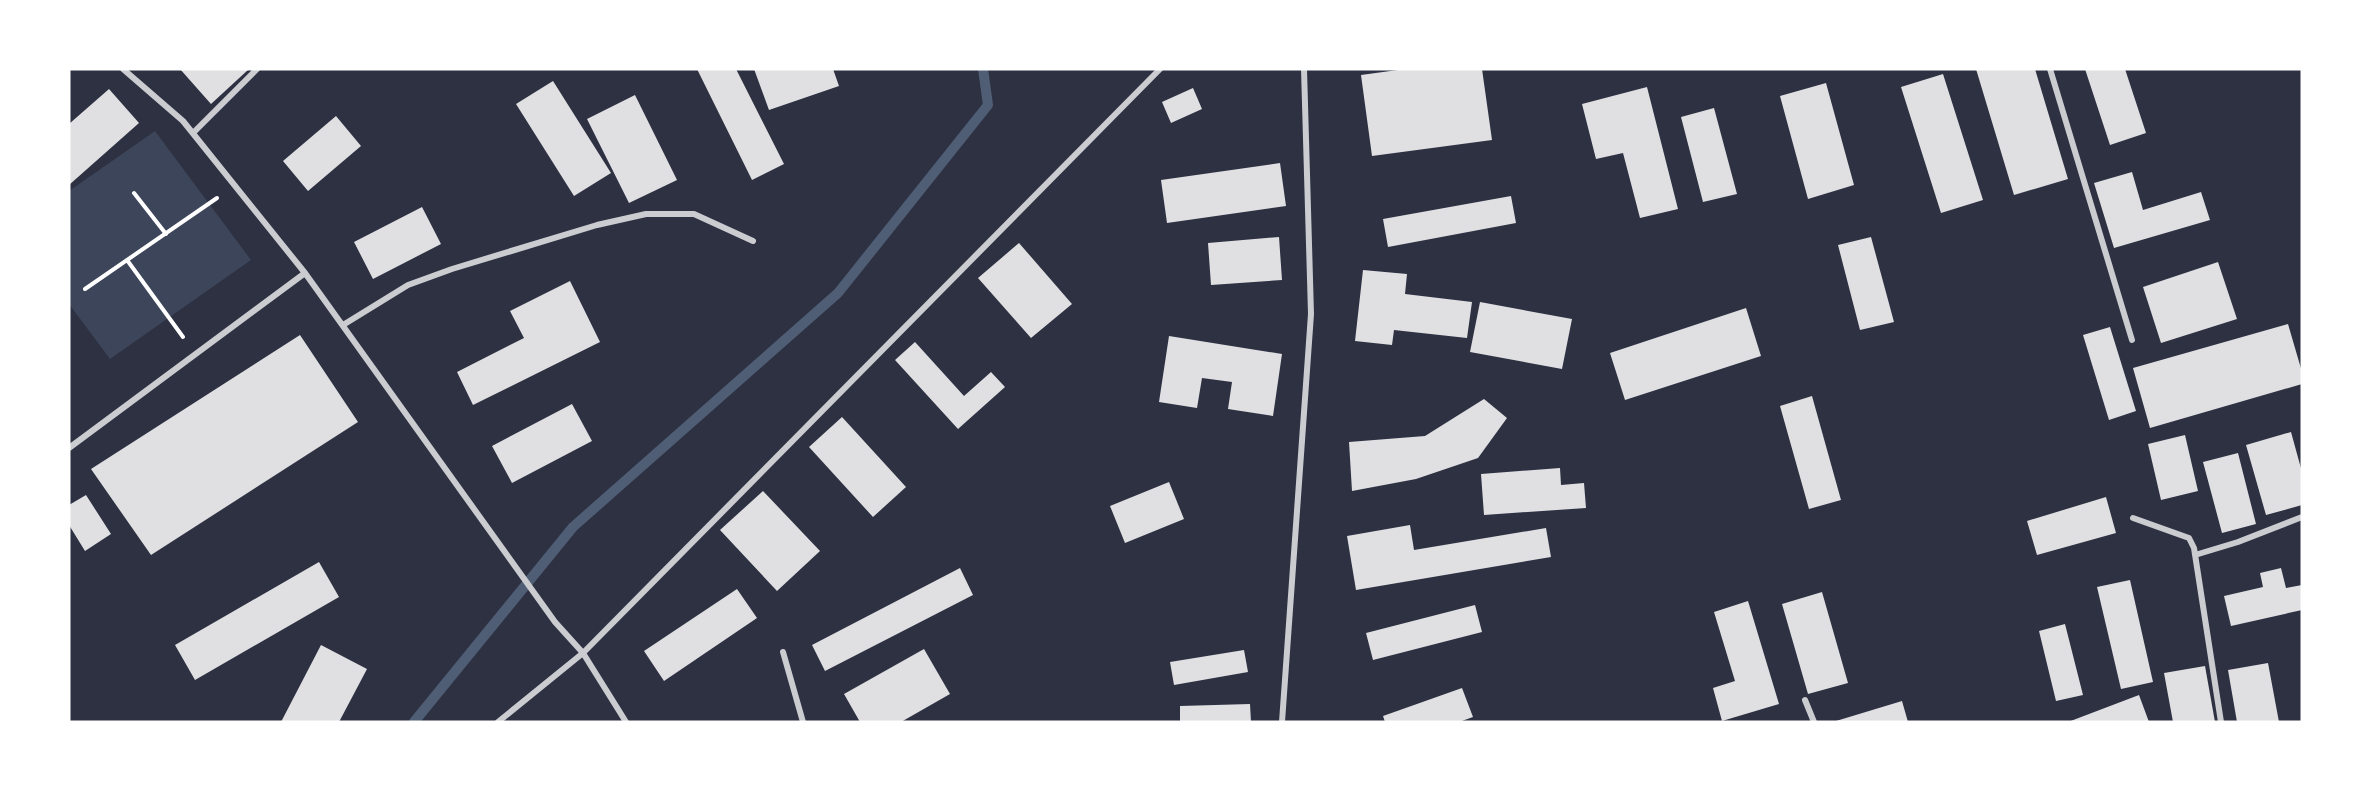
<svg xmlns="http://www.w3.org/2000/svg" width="2371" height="791" font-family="Barlow,sans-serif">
  <rect width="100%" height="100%" fill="#2d3142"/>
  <!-- green -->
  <path fill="#3c4559" d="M 155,131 L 251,260 L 110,359 L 69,304 L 69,191 Z"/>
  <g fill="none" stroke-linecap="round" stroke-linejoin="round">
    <!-- stream -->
    <path stroke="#4f5d75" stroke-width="10" d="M 414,722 L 573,527 L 838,293 L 988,105 L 983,69"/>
  </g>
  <!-- building -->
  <path fill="#e0e0e3" d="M 180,69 L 249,69 L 211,104 Z
    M 697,69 L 736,69 L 784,164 L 752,180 Z
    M 754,69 L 833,69 L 839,86 L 769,110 Z
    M 1405,69 L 1482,69 L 1492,140 L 1372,156 L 1361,75 Z
    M 1976,69 L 2035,69 L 2068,179 L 2014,195 Z
    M 2085,69 L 2125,69 L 2146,133 L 2110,145 Z
    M 1943,74 L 1983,200 L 1941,213 L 1901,87 Z
    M 553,81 L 611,173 L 574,196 L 516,104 Z
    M 1826,83 L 1854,185 L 1808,199 L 1780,96 Z
    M 1647,87 L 1678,209 L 1640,218 L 1623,153 L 1596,159 L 1582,104 Z
    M 1193,88 L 1202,109 L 1171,123 L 1162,102 Z
    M 109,89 L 139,123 L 69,185 L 69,124 Z
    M 635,95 L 677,180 L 629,203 L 587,119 Z
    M 1714,108 L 1737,194 L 1703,202 L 1681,117 Z
    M 336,116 L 361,146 L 308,191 L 283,161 Z
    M 1280,163 L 1286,206 L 1167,223 L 1161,180 Z
    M 2132,172 L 2143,210 L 2201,192 L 2210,220 L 2114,248 L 2094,183 Z
    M 1511,196 L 1516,223 L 1388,247 L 1383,219 Z
    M 422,207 L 441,244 L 373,279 L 354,242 Z
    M 1279,237 L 1282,280 L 1211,285 L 1208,243 Z
    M 1871,237 L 1894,322 L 1860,330 L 1838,245 Z
    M 1019,243 L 1072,304 L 1031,338 L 978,278 Z
    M 2218,262 L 2237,319 L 2161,343 L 2143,287 Z
    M 1363,270 L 1407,274 L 1405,294 L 1472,302 L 1467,338 L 1394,330 L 1392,345 L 1355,341 Z
    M 570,281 L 600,342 L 473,405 L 457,372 L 524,338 L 510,311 Z
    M 1480,302 L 1572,319 L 1562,369 L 1470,352 Z
    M 1746,308 L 1761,356 L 1625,400 L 1610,353 Z
    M 2288,324 L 2302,372 L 2302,384 L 2150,428 L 2133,368 Z
    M 2110,327 L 2136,411 L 2109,420 L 2083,335 Z
    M 300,335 L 358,422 L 151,555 L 91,469 Z
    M 1169,336 L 1282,354 L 1273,416 L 1228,409 L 1232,382 L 1202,378 L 1197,408 L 1159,402 Z
    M 915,342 L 964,396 L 991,372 L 1005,387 L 958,429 L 895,360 Z
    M 1812,396 L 1841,500 L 1809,509 L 1780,406 Z
    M 1484,399 L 1507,418 L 1478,458 L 1416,479 L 1352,491 L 1349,442 L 1425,436 Z
    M 572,404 L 592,441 L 512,483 L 492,446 Z
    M 842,417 L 906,487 L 873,517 L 809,447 Z
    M 2291,432 L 2302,472 L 2302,505 L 2266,515 L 2246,445 Z
    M 2185,435 L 2198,491 L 2161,500 L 2148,444 Z
    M 2238,453 L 2256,524 L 2222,533 L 2203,462 Z
    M 1560,468 L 1561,485 L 1584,483 L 1586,508 L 1484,515 L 1481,474 Z
    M 1169,482 L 1184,519 L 1125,543 L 1110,506 Z
    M 763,491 L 820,551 L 777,591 L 720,530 Z
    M 86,495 L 111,534 L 85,551 L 69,525 L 69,505 Z
    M 2106,497 L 2116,533 L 2037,555 L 2027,521 Z
    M 1410,525 L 1414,550 L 1546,528 L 1551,557 L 1356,590 L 1347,536 Z
    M 319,562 L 339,597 L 195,680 L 175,645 Z
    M 960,568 L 973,595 L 825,671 L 812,645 Z
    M 2281,568 L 2286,588 L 2302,585 L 2302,610 L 2231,626 L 2224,596 L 2263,587 L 2260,573 Z
    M 2130,580 L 2153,682 L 2121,689 L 2097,587 Z
    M 737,589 L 757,618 L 664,681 L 644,651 Z
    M 1822,592 L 1848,683 L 1808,694 L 1782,604 Z
    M 1748,601 L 1779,704 L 1722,721 L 1713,688 L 1735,681 L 1714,612 Z
    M 1475,605 L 1482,632 L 1373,660 L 1366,633 Z
    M 2065,624 L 2083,695 L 2056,701 L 2039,631 Z
    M 321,645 L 367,669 L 339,722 L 281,722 Z
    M 924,649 L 950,694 L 901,722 L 860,722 L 844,694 Z
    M 1244,650 L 1248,672 L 1174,685 L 1170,662 Z
    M 2268,663 L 2279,722 L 2237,722 L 2228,670 Z
    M 2205,666 L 2215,722 L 2173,722 L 2164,673 Z
    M 1462,688 L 1473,717 L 1459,722 L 1385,722 L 1383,716 Z
    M 2139,695 L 2149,722 L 2068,722 Z
    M 1902,701 L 1908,722 L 1836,722 L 1836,721 Z
    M 1250,704 L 1251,722 L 1180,722 L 1180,706 Z"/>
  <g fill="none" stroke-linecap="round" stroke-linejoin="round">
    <!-- path -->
    <path stroke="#fff" stroke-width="4" d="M 134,193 L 166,234
      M 127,260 L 183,337
      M 85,289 L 217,198"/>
    <!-- minor -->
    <path stroke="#caccd0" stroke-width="6" d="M 123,69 L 183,121 L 305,273 L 555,622 L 583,653 L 626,722
      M 2050,69 L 2132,340
      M 193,133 L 257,69
      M 343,325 L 408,285 L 452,269 L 597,225 L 646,214 L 694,214 L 753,241
      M 69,448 L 305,273
      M 2133,518 L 2189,538 L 2194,548 L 2221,722
      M 2195,555 L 2238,542 L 2302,517
      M 783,652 L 803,722
      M 1805,700 L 1814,722
      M 498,722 L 583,653 L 1160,69
      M 1282,722 L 1311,314 L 1304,69"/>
  </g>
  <!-- border -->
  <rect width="2371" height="791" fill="none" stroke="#ffffff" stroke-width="141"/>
</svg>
